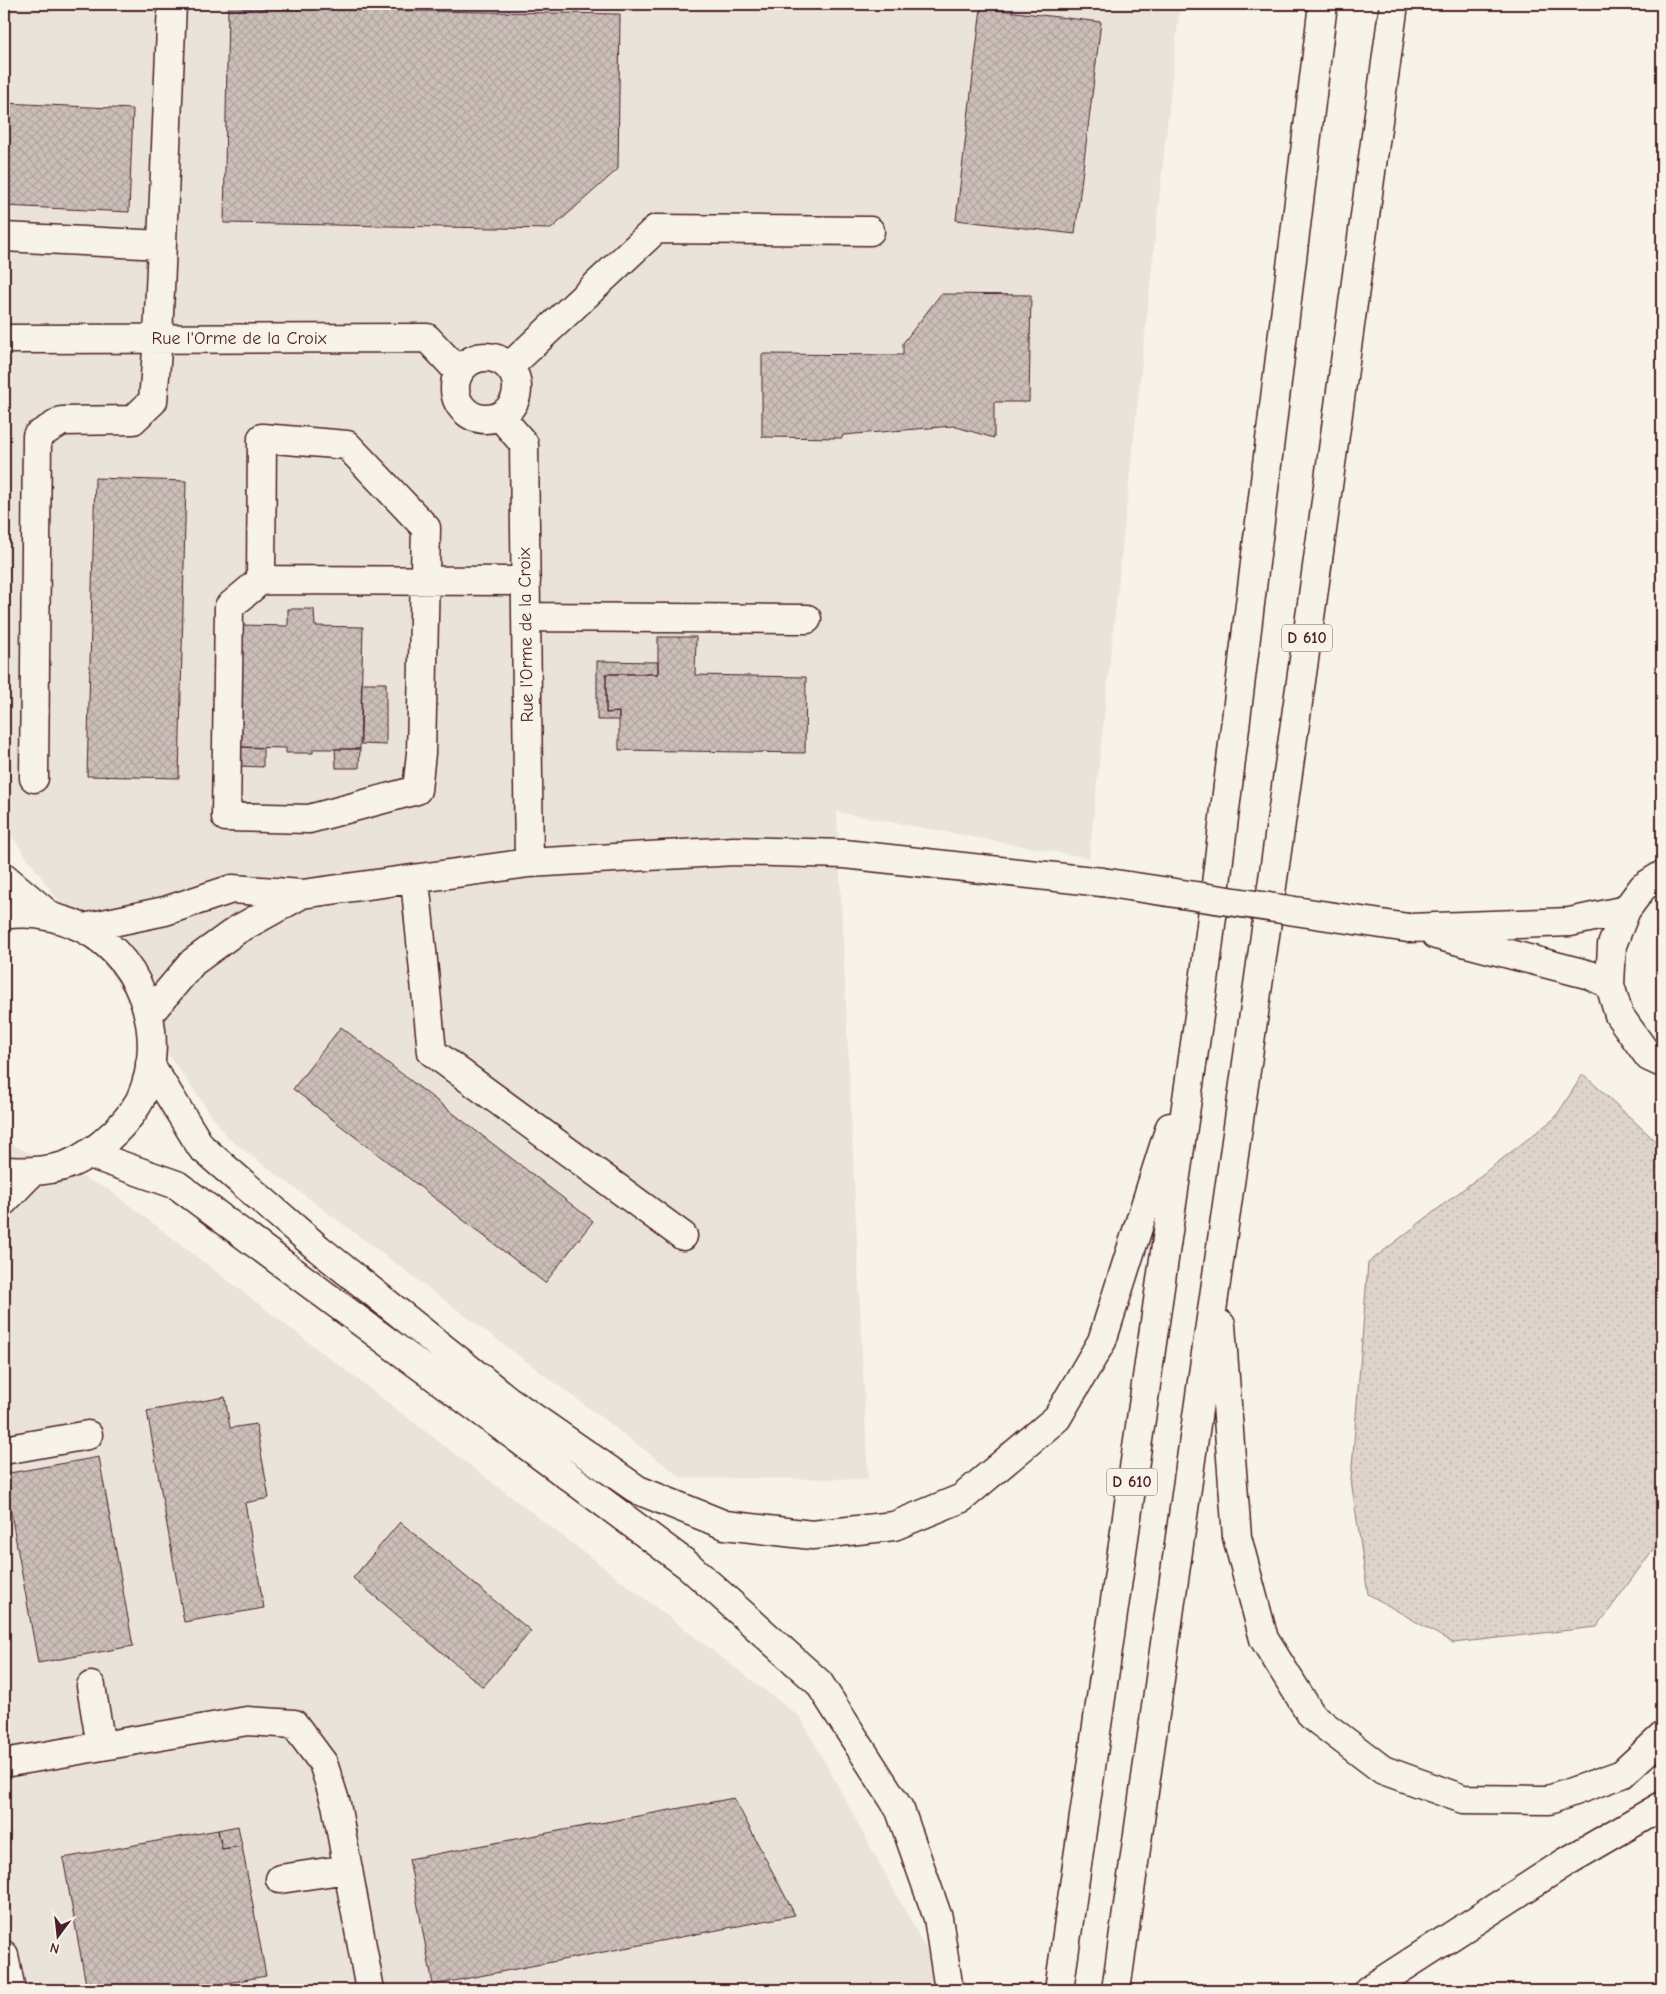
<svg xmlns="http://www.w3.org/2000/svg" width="1666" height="1994" font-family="'Comic Neue',sans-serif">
  <defs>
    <pattern id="grass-dots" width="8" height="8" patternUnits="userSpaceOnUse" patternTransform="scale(1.25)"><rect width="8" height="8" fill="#ded4cc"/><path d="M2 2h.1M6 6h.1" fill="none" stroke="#c0b6af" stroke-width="1.8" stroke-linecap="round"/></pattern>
    <pattern id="building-cross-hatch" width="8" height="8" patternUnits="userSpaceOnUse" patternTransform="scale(1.25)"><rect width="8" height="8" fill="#ccbfb9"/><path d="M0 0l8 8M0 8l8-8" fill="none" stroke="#b1a49f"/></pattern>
  </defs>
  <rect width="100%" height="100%" fill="#f7f3e8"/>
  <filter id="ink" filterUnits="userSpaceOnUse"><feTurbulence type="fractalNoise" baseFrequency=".02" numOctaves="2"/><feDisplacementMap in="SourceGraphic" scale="10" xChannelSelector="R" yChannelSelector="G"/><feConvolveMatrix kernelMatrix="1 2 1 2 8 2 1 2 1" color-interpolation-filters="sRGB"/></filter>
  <g filter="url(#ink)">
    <!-- built -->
    <path fill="#eae3da" d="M 4,4 L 1180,4 L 1089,858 L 837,812 L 868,1479 L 682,1478 L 228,1138 L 4,825 Z
      M 4,1141 L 108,1189 L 801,1718 L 948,1990 L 4,1990 Z"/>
    <!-- grass -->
    <path fill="url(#grass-dots)" stroke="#947a7c" d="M 1583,1074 L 1662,1147 L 1662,1537 L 1597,1627 L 1453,1643 L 1368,1594 L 1351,1480 L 1368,1263 L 1555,1118 Z"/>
    <!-- building -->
    <path fill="url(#building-cross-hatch)" stroke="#4a1f2b" d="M 228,8 L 620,14 L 618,169 L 551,229 L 224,223 Z
      M 981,8 L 1101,22 L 1075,234 L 956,220 Z
      M 4,103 L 133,109 L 129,212 L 4,206 Z
      M 941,294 L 1031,295 L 1029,402 L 994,402 L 994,438 L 953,426 L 843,435 L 842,438 L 762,437 L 762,354 L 903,355 L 903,343 Z
      M 95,478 L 186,481 L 179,778 L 87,776 Z
      M 288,609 L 314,609 L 315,626 L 363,627 L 360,749 L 313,749 L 313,753 L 286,753 L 286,748 L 239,747 L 240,625 L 288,626 Z
      M 658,637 L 696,637 L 695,675 L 806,677 L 805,753 L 619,750 L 619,712 L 606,713 L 606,674 L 658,674 Z
      M 597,661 L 658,662 L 658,674 L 606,674 L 606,713 L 619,712 L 619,720 L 597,720 Z
      M 362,683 L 386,683 L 386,745 L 361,744 Z
      M 239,747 L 263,748 L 263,767 L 239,766 Z
      M 335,749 L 360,749 L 359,768 L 336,768 Z
      M 341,1027 L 593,1221 L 545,1283 L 293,1089 Z
      M 225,1397 L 230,1428 L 256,1424 L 269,1498 L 245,1503 L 264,1608 L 184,1622 L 147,1411 Z
      M 99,1457 L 133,1646 L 38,1663 L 4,1474 Z
      M 400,1522 L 531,1631 L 483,1687 L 353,1578 Z
      M 734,1798 L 795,1915 L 433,1985 L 409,1859 Z
      M 238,1826 L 242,1846 L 222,1849 L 218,1830 Z
      M 218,1830 L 222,1849 L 242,1846 L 266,1976 L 188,1990 L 87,1990 L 63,1858 Z"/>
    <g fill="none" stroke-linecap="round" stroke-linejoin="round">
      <!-- minor casing -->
      <g stroke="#4a1f2b" stroke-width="31">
        <path id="minor" d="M 4,237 L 162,245
          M 4,339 L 427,338 L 459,372
          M455 388a31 31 0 1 1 62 0a31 31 0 1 1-62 0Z
          M 509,367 L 656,229 L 870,231
          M 500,416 L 524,444 L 529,863
          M 261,580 L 262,438 L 347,445 L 426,528 L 421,753 L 417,790 L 309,819 L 226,817 L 229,607 L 261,580 L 526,581
          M 526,617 L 807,619
          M 34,778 L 37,436 L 62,421 L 133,420 L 153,401 L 158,338 L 172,4
          M 1662,875 L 1643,887 L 1626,910 L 1612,945 L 1610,985 L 1619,1015 L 1649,1057 L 1662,1063
          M 4,877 L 49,915
          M 415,880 L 432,1052 L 683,1236
          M 4,915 C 28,911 48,915 71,923 C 139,948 171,1034 140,1100 C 131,1117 117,1131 103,1143 C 90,1153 76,1163 60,1167 C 41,1172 23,1172 4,1171
          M 84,928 L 165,911 L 232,889 L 302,894 L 529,863 L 734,851 L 844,854 L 1102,882
          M 1408,928 L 1570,922 L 1626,910
          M 1436,935 L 1590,975 L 1610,985
          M 149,1014 L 193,962 L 237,930 L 302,894
          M 4,1201 L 32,1172
          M 4,1450 L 88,1435
          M 91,1686 L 101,1746
          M 4,1763 L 247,1721 L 294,1724 L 323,1763 L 336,1804 L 370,1990
          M 280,1879 L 348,1869
          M 4,1955 L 11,1990"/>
      </g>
      <!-- highway casing -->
      <g stroke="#4a1f2b" stroke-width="31">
        <path id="highway" d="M 150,1064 L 201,1147 L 319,1249 L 508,1400 L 638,1490 L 725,1525 L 812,1535 L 894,1526 L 962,1498 L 1057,1418 L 1102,1341 L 1170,1127
          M 89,1154 L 177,1185 L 689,1566 L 819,1683 L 900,1810 L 938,1918 L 949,1990
          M 1221,1325 L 1237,1537 L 1264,1639 L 1312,1716 L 1383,1770 L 1463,1799 L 1549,1800 L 1622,1774 L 1662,1737
          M 1059,1990 L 1205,974 L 1323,4
          M 1116,1990 L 1312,603 L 1394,4
          M 1368,1990 L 1566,1862 L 1662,1806"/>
      </g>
      <!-- minor -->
      <use href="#minor" stroke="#f7f3e8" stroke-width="28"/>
      <!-- highway -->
      <use href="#highway" stroke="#f7f3e8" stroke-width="28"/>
      <!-- minor-bridge casing -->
      <g stroke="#4a1f2b" stroke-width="31" stroke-linecap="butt">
        <path id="minor-bridge" d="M 1102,882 L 1408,928"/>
      </g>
      <!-- minor-bridge -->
      <use href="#minor-bridge" stroke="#f7f3e8" stroke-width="28"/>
    </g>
  </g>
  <g text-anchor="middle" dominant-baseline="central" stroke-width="4" stroke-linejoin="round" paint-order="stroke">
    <!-- shield labels -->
    <g fill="#f7f3e8" stroke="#7e5f64" stroke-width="1">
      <rect x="1282" y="624.5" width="50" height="27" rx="4"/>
      <rect x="1107" y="1468.5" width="50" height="27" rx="4"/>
    </g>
    <g font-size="16" font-weight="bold" fill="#4a1f2b">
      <text x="1307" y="638">D 610</text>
      <text x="1132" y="1482">D 610</text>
    </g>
    <!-- street labels -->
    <g font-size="18" fill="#4a1f2b" stroke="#f7f3e8">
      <text x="239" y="338">Rue l'Orme de la Croix</text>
      <text transform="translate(526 635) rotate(-91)">Rue l'Orme de la Croix</text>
    </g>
  </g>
  <!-- margin -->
  <rect width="1666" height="1994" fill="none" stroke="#f7f3e8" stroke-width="20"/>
  <rect x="10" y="10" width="1646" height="1974" fill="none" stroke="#4a1f2b" stroke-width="2" filter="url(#ink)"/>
  <!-- north arrow -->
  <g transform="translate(58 1936) rotate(195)" stroke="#f7f3e8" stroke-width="4" paint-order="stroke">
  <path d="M0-4L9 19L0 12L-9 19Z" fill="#4a1f2b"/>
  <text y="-8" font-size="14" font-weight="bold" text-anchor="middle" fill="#4a1f2b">N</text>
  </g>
</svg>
